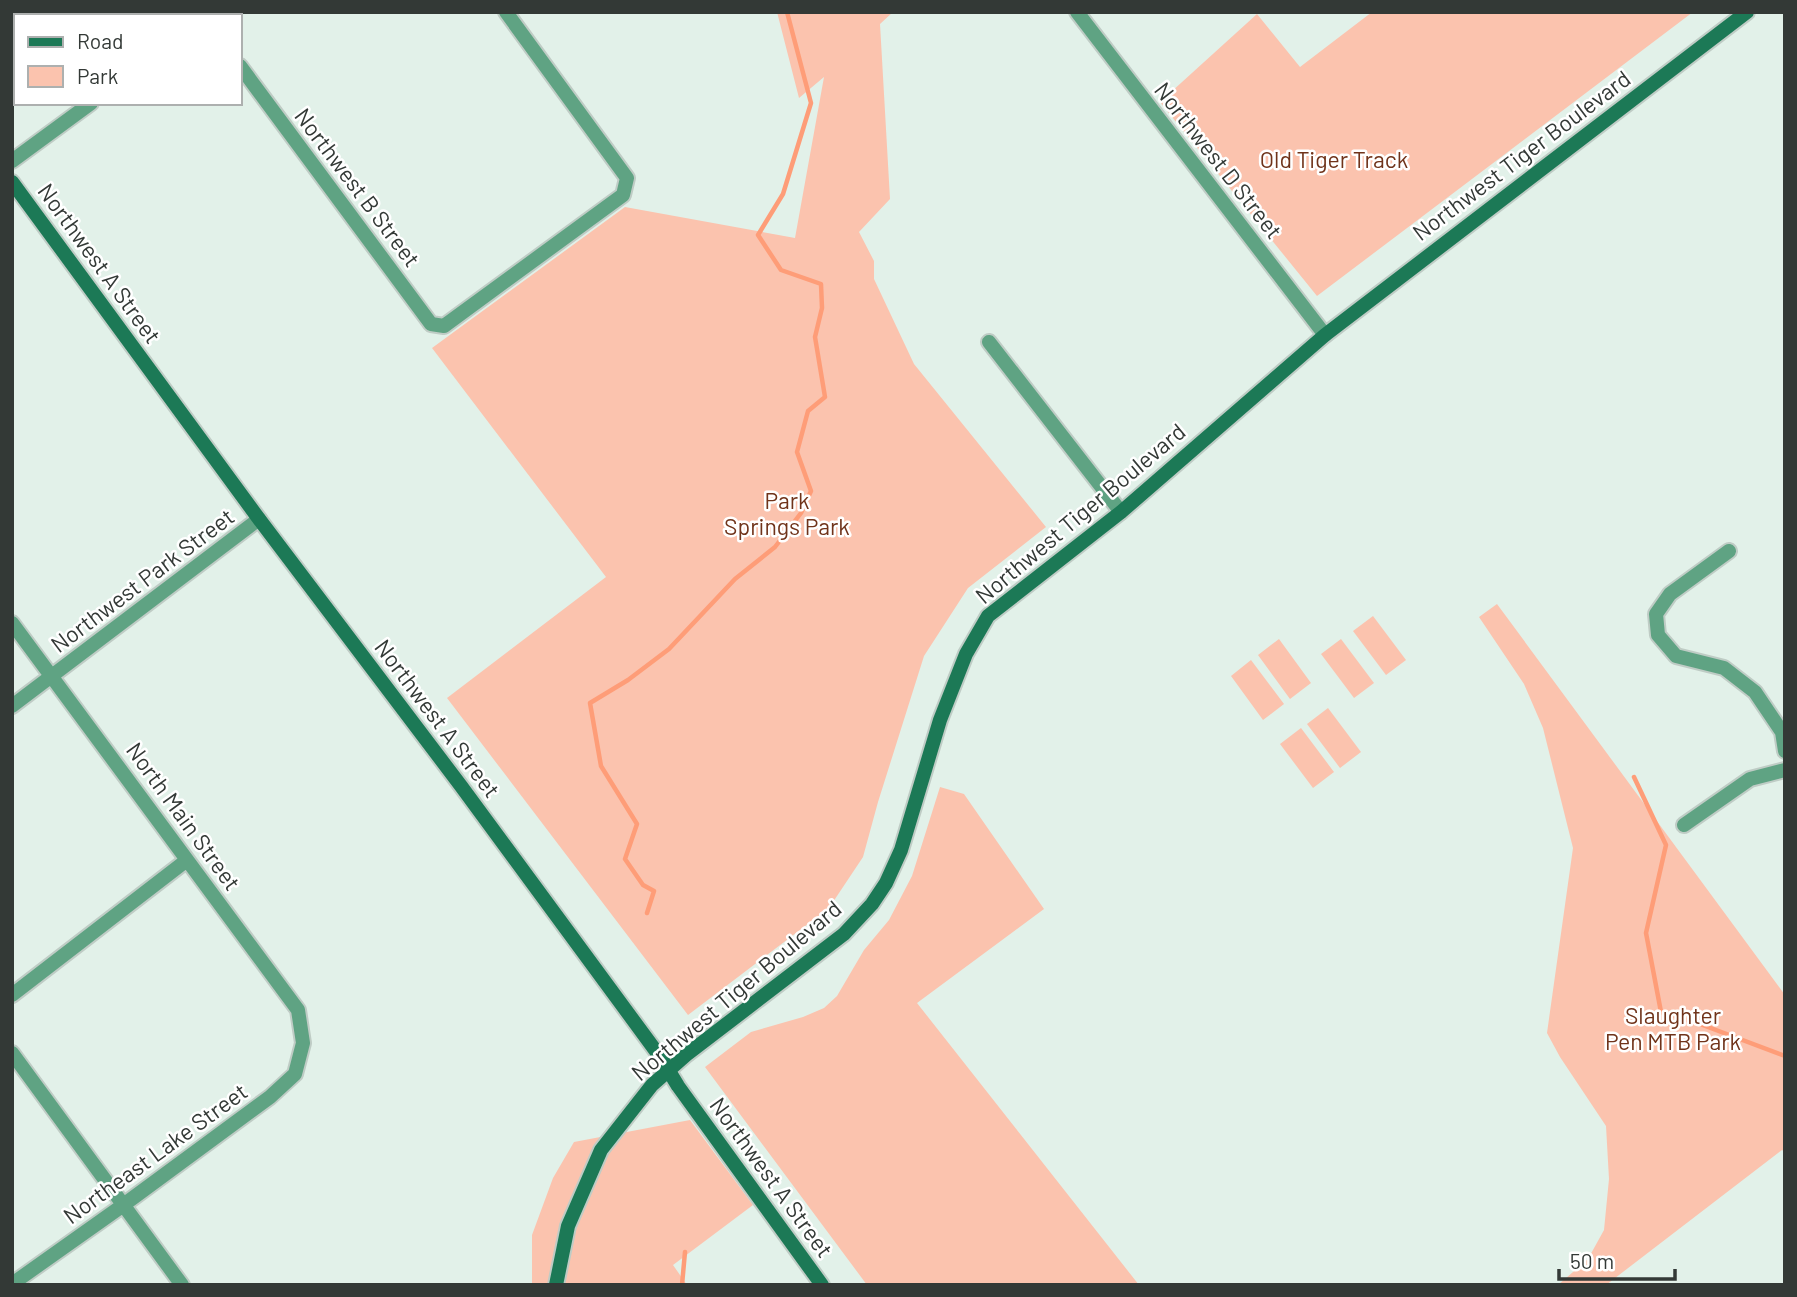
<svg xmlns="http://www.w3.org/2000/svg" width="1797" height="1297" font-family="Barlow,sans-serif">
  <rect width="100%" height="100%" fill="#e2f1e9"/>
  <!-- green -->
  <path fill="#fbc3ae" d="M 777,12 L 893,12 L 880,24 L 890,199 L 859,232 L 874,261 L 874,279 L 914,364 L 1046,527 L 968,588 L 924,656 L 878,802 L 863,857 L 829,908 L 688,1015 L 447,698 L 606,577 L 432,348 L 625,207 L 795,238 L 824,77 L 799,98 Z
    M 1372,12 L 1693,12 L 1317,296 L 1160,102 L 1257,14 L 1300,67 Z
    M 1497,604 L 1785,995 L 1785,1152 L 1782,1150 L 1606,1285 L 1558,1285 L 1588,1259 L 1604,1230 L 1609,1179 L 1606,1126 L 1560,1057 L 1547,1033 L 1573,848 L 1543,728 L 1524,684 L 1479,617 Z
    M 1373,616 L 1406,660 L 1386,675 L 1353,631 Z
    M 1279,639 L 1311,683 L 1290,699 L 1258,655 Z
    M 1341,639 L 1374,683 L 1354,698 L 1321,654 Z
    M 1251,660 L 1284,704 L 1263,720 L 1231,676 Z
    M 1328,708 L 1361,752 L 1340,768 L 1307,724 Z
    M 1301,728 L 1334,772 L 1313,788 L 1280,744 Z
    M 940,787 L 964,794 L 1044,909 L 917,1003 L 1139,1285 L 867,1285 L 705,1067 L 751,1032 L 803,1017 L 824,1008 L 837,996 L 864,950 L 889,920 L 912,876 Z
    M 690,1120 L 753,1205 L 673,1265 L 687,1285 L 532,1285 L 532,1235 L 553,1178 L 574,1142 Z"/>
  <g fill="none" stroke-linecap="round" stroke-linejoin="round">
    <!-- stream -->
    <path stroke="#fe9d78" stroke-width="4.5" d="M 1634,777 L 1666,845 L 1646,933 L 1661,1012 L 1700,1024 L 1785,1056
      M 647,913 L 654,891 L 643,885 L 625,859 L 637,824 L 601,766 L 590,703 L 628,680 L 669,649 L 735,579 L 775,547 L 801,513 L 811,491 L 797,452 L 808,411 L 825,397 L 815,337 L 822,308 L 821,284 L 781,270 L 758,235 L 783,194 L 811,103 L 787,12
      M 682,1285 L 685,1252"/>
    <!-- street casing -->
    <g stroke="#bfccc5" stroke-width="18">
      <path id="street" d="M 200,12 L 202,16
        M 1077,12 L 1325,335
        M 240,66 L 431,324 L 444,326 L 623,195 L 627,178 L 506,12
        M 12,161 L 91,103
        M 989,342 L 1121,512
        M 1729,551 L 1670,594 L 1656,614 L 1658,635 L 1676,656 L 1724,668 L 1755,692 L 1782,732 L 1785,751
        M 12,623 L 298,1010 L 303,1043 L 295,1074 L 270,1097 L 122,1206 L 12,1284
        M 12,706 L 259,519
        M 1684,825 L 1750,779 L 1785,770
        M 12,995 L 187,860
        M 12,1053 L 182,1285"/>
    </g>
    <!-- secondary casing -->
    <g stroke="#bfccc5" stroke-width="18">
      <path id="secondary" d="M 12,182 L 259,519 L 461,786 L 661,1058 L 678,1086 L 822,1285
        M 556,1285 L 568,1226 L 601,1150 L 652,1085 L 686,1055 L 844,934 L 872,904 L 886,883 L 901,850 L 940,720 L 966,654 L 988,616 L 1121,512 L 1325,335 L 1747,12"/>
    </g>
    <!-- street -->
    <use href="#street" stroke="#5fa383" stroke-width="14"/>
    <!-- secondary -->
    <use href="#secondary" stroke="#1c7956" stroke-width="14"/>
  </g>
  <g text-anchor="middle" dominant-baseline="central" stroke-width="5" stroke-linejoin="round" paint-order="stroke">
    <!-- street labels -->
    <g font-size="23" fill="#333936" stroke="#fff">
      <text transform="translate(1521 155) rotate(-37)">Northwest Tiger Boulevard</text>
      <text transform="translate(1219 160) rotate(52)">Northwest D Street</text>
      <text transform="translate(358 187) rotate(53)">Northwest B Street</text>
      <text transform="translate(100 263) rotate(54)">Northwest A Street</text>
      <text transform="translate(1080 513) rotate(-40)">Northwest Tiger Boulevard</text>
      <text transform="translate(142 580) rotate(-37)">Northwest Park Street</text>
      <text transform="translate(438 718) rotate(53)">Northwest A Street</text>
      <text transform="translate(184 816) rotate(54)">North Main Street</text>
      <text transform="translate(736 990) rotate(-40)">Northwest Tiger Boulevard</text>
      <text transform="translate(155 1153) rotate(-36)">Northeast Lake Street</text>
      <text transform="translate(772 1177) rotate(54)">Northwest A Street</text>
    </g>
    <!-- park labels -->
    <g font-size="23" fill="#70331a" stroke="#fff">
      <text x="1334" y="159">Old Tiger Track</text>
      <text x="787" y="500">Park<tspan x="787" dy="26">Springs Park</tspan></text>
      <text x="1673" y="1015">Slaughter<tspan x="1673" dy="26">Pen MTB Park</tspan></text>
    </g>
  </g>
  <!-- border -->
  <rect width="1797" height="1297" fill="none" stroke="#333936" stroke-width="28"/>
  <!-- legend -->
  <rect x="14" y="14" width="228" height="91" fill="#ffffff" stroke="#adb0af" stroke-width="2"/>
  <rect x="28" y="37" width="35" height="10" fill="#1c7956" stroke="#adb0af" stroke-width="2"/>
  <text x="77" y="49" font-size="21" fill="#333936">Road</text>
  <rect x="28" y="66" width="35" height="21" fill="#fbc3ae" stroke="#adb0af" stroke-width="2"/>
  <text x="77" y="84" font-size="21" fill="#333936">Park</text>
  <!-- scale -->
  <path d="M1559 1269v10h116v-10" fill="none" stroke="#333936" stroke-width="3.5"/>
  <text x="1570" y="1269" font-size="21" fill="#333936" stroke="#ffffff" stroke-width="5" paint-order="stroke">50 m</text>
</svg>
